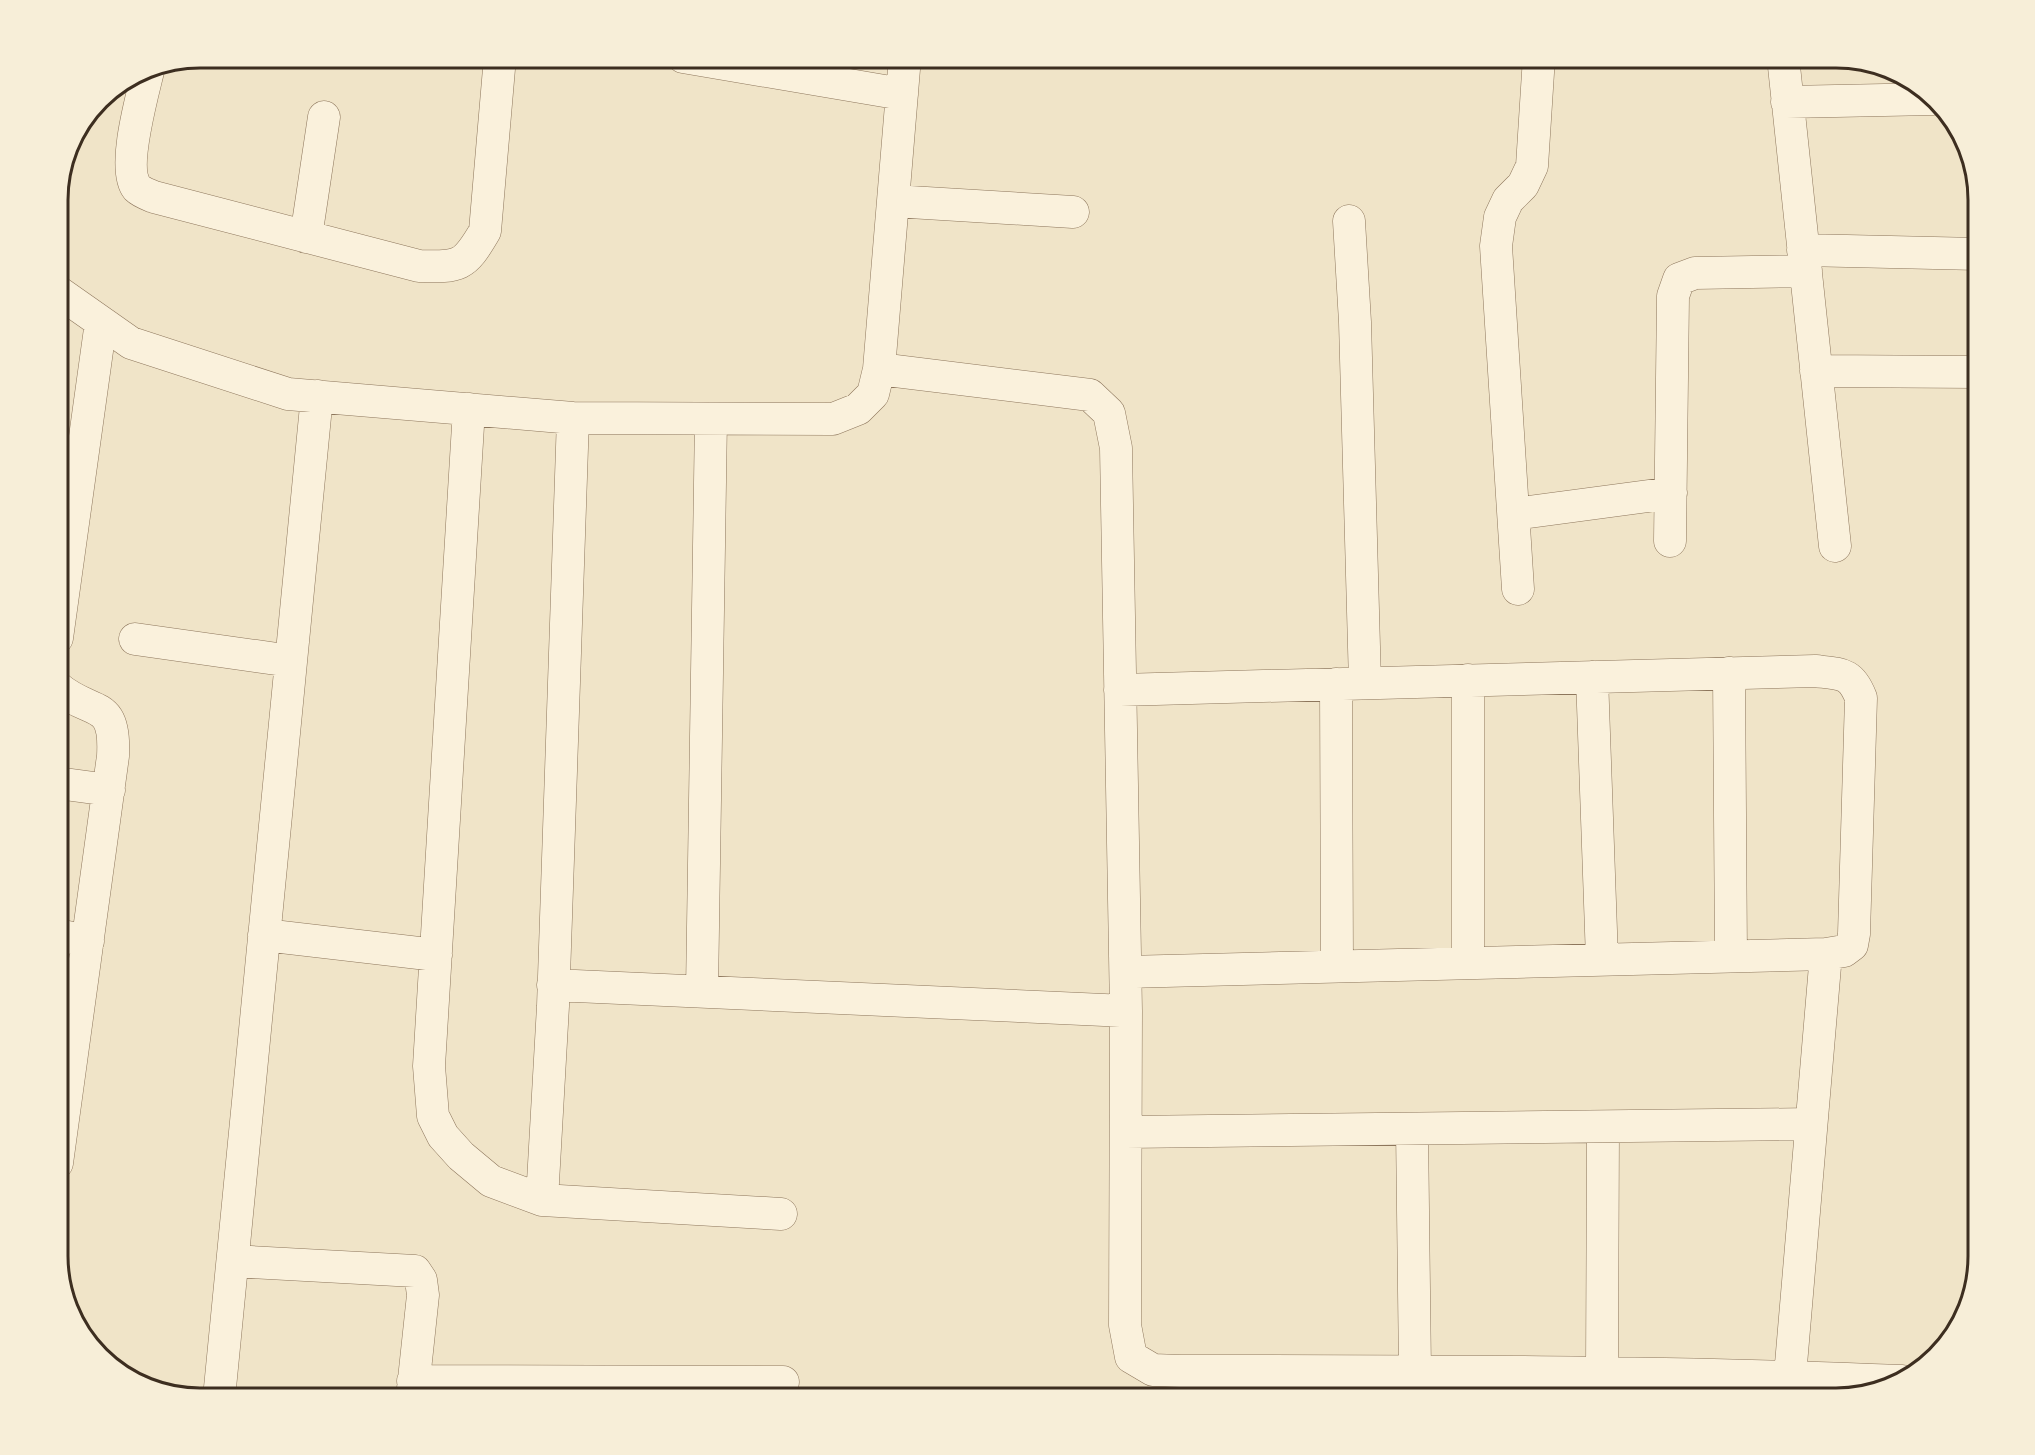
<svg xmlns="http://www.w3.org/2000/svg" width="2035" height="1455" font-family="Bitter,serif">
  <rect width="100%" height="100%" fill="#f0e4c8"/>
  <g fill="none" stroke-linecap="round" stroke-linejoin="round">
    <!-- minor casing -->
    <g stroke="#8d765c" stroke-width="33">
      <path id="minor" d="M 683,57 L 902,94
        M 1783,57 L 1835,546
        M 149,67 C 143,93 121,168 137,188 C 141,192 149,195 154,197 L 419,266 C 460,267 464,267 485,231 L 500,57
        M 1787,102 L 1933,99
        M 893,201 L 1073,212
        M 1349,221 L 1355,322 L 1365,683
        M 306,237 L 324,117
        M 1803,250 L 1978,254
        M 57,291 L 131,343 L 288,394 L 573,418 L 833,419 L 858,409 L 873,394 L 879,369 L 905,57
        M 879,369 L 1090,395 L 1109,413 L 1116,448 L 1126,1011 L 1125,1325 L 1131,1357 L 1153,1370 L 1180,1371 C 1421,1371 1662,1371 1902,1381
        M 1816,371 L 1978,372
        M 469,409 L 429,1066 L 433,1116 L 443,1136 L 461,1156 L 491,1181 L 542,1200 L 781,1214
        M 1514,514 L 1671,493
        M 1670,541 L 1673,296 L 1679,279 L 1695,273 L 1806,271
        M 1518,589 L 1496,246 L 1500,217 L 1508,200 L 1523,185 L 1532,166 L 1539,57
        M 57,638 L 101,322
        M 135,639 L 291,661
        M 1729,673 L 1731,956
        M 1592,677 L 1602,959
        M 1468,680 L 1468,963
        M 1336,684 L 1337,966
        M 1120,690 L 1815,671 C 1841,674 1851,672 1861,698 L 1854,934 L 1852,945 L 1844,951 L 1826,954 L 1126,972
        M 57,783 L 109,790
        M 57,935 L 88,941
        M 264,935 L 436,955
        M 553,985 L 1126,1011
        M 702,991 L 711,419
        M 1412,1129 L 1415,1371
        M 1126,1132 L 1811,1124
        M 57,1163 L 113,756 C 116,697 92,717 57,687
        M 542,1200 L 553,1006 L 573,418
        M 233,1261 L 415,1271 L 421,1280 L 423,1295 L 412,1398
        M 1602,1374 L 1603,1127
        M 1790,1376 L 1826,954
        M 413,1381 L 783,1382
        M 219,1398 L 317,396"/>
    </g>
    <!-- minor -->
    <use href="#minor" stroke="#faf1dc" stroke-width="32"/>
  </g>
  <!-- crop -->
  <path d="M0 0H2035V1455H0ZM200 68H1836A132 132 0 0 1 1968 200V1256A132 132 0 0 1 1836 1388H200A132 132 0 0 1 68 1256V200A132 132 0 0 1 200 68Z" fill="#f7eed8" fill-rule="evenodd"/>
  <path fill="none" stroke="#3d2e20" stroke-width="3" d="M200 68H1836A132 132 0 0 1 1968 200V1256A132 132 0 0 1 1836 1388H200A132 132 0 0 1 68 1256V200A132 132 0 0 1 200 68Z"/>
</svg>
